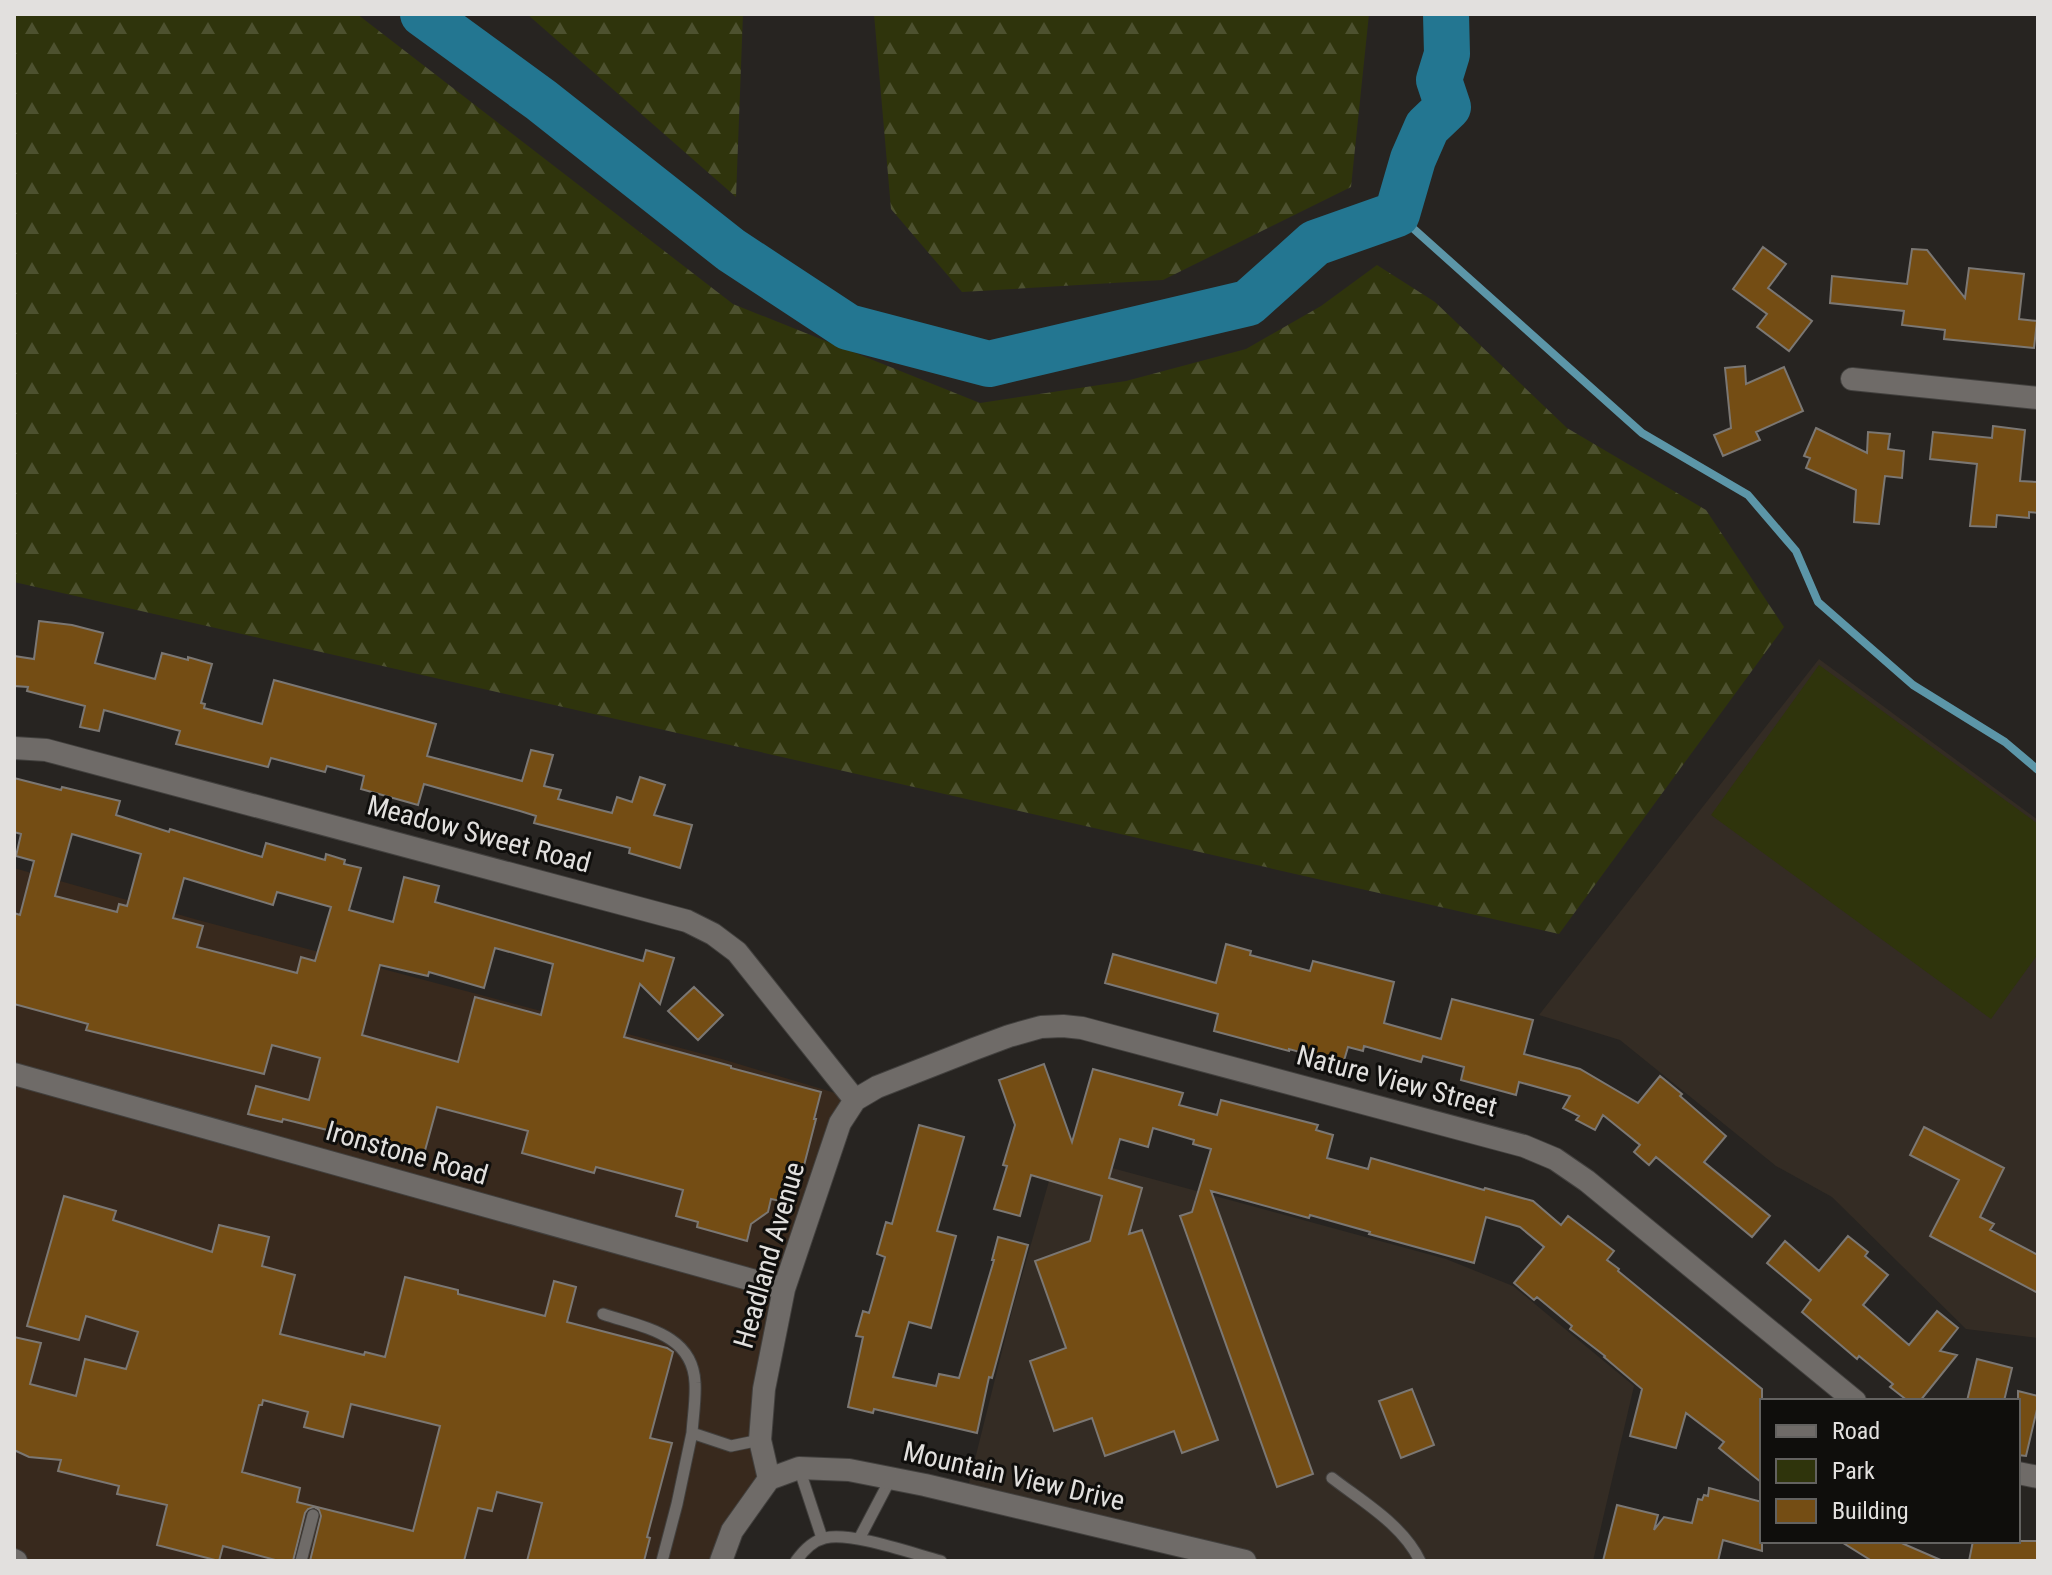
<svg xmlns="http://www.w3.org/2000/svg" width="2052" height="1575" font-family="'Roboto Condensed',sans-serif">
  <defs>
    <pattern id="forest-firs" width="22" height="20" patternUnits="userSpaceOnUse" patternTransform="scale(2)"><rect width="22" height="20" fill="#2f340c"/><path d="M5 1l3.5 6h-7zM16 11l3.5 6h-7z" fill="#4d512f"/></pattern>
  </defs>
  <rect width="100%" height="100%" fill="#272421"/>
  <!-- commercial -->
  <path fill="#38291d" d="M 14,868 L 198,920 L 722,1059 L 855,1099 L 763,1388 L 769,1479 L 722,1561 L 14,1561 Z"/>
  <!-- built -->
  <path fill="#342c24" d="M 1819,659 L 2038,820 L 2038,1338 L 1966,1329 L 1832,1197 L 1776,1166 L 1620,1040 L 1539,1015 Z
    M 1057,1153 L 1446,1259 L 1513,1286 L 1634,1386 L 1593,1561 L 1241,1561 L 966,1495 L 1013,1307 Z"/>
  <!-- green -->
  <path fill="#2f340c" d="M 1819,665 L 2038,824 L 2038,954 L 1991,1019 L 1711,815 Z"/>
  <!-- forest -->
  <path fill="url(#forest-firs)" d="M 14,14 L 357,14 L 733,304 L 980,403 L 1126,381 L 1246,349 L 1321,306 L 1377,265 L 1435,302 L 1567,428 L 1706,510 L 1784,627 L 1559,934 L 14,582 Z
    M 527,14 L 743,14 L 736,197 Z
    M 874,14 L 1369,14 L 1351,187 L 1163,280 L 962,292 L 891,209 Z"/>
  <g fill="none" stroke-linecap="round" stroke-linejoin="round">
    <!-- stream -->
    <path stroke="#5c96a8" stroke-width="8" d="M 1397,214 L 1642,433 L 1748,495 L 1796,551 L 1818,602 L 1913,685 L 2005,742 L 2038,770"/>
    <!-- river -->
    <path stroke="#237691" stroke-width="46" d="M 423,14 L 541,100 L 731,250 L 848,327 L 989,364 L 1248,303 L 1315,243 L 1397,214 L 1413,159 L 1427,127 L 1448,107 L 1439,80 L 1447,54 L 1446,14"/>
  </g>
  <!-- building -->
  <path fill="#744d14" stroke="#7b7773" stroke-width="2" fill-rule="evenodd" d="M 1763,247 L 1786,264 L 1768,288 L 1812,321 L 1789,351 L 1757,327 L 1767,314 L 1733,289 Z
    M 1912,249 L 1927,250 L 1965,298 L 1969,268 L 2024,274 L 2019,319 L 2037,321 L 2034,348 L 1944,339 L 1945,330 L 1902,325 L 1904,311 L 1830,303 L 1832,276 L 1907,284 Z
    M 1745,366 L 1746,384 L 1784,367 L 1803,411 L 1756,432 L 1760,440 L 1723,456 L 1714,435 L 1731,428 L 1725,368 Z
    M 1993,426 L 2025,430 L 2020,481 L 2038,482 L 2038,513 L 2029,512 L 2029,518 L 1997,515 L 1996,527 L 1970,526 L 1977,464 L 1930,459 L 1933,432 L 1992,438 Z
    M 1816,428 L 1867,453 L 1868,432 L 1890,434 L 1888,449 L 1904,451 L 1902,478 L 1885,476 L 1879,524 L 1854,522 L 1856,490 L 1806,468 L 1810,458 L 1804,456 Z
    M 39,621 L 72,625 L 103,633 L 95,663 L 155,679 L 162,653 L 188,660 L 188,657 L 212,664 L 201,703 L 205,704 L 204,708 L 262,724 L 274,680 L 436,724 L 427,756 L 522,781 L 531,750 L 553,755 L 544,786 L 561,790 L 558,799 L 612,813 L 617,797 L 632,802 L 640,777 L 665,785 L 654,815 L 692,825 L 680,868 L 629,853 L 630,848 L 534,823 L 536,816 L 520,811 L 424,784 L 418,805 L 361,789 L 364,776 L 327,766 L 325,772 L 271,758 L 268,767 L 176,744 L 180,731 L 104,710 L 99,731 L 80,727 L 85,706 L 27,691 L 28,687 L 14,686 L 14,656 L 34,659 Z
    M 14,778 L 61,790 L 62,787 L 120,801 L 116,815 L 169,832 L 170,829 L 262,857 L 266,843 L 325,860 L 326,854 L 345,860 L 344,864 L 361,868 L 349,910 L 393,922 L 404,877 L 439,886 L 435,902 L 643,961 L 646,950 L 674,958 L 660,1004 L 640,984 L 624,1037 L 731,1066 L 731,1068 L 821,1092 L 814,1119 L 816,1119 L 794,1204 L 771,1199 L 768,1212 L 751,1224 L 747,1241 L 697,1227 L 698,1222 L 676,1216 L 683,1190 L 596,1167 L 594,1173 L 522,1153 L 528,1131 L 437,1107 L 424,1154 L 283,1119 L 282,1122 L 248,1114 L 256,1086 L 309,1100 L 320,1058 L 272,1045 L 264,1074 L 86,1030 L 88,1024 L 14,1004 L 14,913 L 20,915 L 34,861 L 16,856 L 21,834 L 14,832 ZM 72,834 L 141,854 L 127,906 L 119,904 L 117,912 L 55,896 ZM 184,878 L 273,905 L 277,892 L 331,907 L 315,961 L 301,957 L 297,973 L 197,947 L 203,926 L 173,918 ZM 495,948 L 553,964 L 541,1015 L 475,997 L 458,1062 L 362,1035 L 380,965 L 428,976 L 429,972 L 484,988 Z
    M 1226,944 L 1251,951 L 1250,955 L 1310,971 L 1313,961 L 1394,982 L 1384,1023 L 1441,1039 L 1452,999 L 1533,1020 L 1524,1054 L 1580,1069 L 1638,1103 L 1660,1076 L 1682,1094 L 1680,1096 L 1726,1136 L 1704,1162 L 1770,1216 L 1752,1237 L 1656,1157 L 1649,1165 L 1634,1152 L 1640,1145 L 1603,1115 L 1595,1130 L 1576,1120 L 1579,1116 L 1563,1108 L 1570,1096 L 1519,1082 L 1516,1095 L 1461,1080 L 1464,1067 L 1423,1056 L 1421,1062 L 1364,1046 L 1363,1051 L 1348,1047 L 1343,1064 L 1289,1049 L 1289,1051 L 1214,1031 L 1218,1014 L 1105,983 L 1113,954 L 1216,983 Z
    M 694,987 L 723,1015 L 698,1040 L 668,1011 Z
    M 1044,1064 L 1072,1142 L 1093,1069 L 1183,1093 L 1179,1105 L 1217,1115 L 1221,1100 L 1318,1125 L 1316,1130 L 1333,1135 L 1327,1158 L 1368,1169 L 1371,1158 L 1484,1190 L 1485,1188 L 1533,1201 L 1561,1225 L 1568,1216 L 1614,1251 L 1607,1260 L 1619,1269 L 1618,1271 L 1762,1389 L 1762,1483 L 1719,1448 L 1724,1442 L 1686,1413 L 1676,1448 L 1630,1436 L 1642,1389 L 1604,1357 L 1605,1356 L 1570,1329 L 1572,1326 L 1537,1297 L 1534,1300 L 1514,1283 L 1544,1247 L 1520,1227 L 1486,1217 L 1474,1263 L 1369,1234 L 1370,1232 L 1310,1215 L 1309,1218 L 1211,1191 L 1313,1474 L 1277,1487 L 1180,1216 L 1192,1212 L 1211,1149 L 1193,1144 L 1194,1140 L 1153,1128 L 1148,1147 L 1120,1139 L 1109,1178 L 1142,1188 L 1129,1234 L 1142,1230 L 1218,1440 L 1182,1453 L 1174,1431 L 1105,1456 L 1092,1418 L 1054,1431 L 1030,1361 L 1066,1348 L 1035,1261 L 1090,1241 L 1102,1196 L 1031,1175 L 1020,1216 L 994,1209 L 1007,1166 L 1003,1165 L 1015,1125 L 999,1080 Z
    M 919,1125 L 964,1137 L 937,1231 L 956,1236 L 931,1328 L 909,1322 L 893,1377 L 936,1386 L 939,1374 L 959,1378 L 994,1260 L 992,1260 L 998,1237 L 1028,1245 L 992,1378 L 989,1377 L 977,1433 L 874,1409 L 873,1413 L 848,1407 L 863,1337 L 856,1336 L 863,1311 L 869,1313 L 885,1257 L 877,1254 L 886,1222 L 892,1224 Z
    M 1924,1127 L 2004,1168 L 1980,1217 L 1994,1224 L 1990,1230 L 2038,1255 L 2038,1293 L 1930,1236 L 1959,1180 L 1910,1155 Z
    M 64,1196 L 116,1211 L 113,1220 L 212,1252 L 219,1225 L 269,1237 L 262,1266 L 295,1275 L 280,1334 L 364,1355 L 365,1352 L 385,1357 L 405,1277 L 458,1290 L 458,1294 L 545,1316 L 554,1281 L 576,1287 L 567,1322 L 667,1348 L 673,1352 L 650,1438 L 672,1443 L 647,1537 L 650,1538 L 644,1561 L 527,1561 L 542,1503 L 497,1492 L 492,1511 L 478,1508 L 464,1561 L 310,1561 L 321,1516 L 319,1510 L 314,1507 L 308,1509 L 305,1513 L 293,1561 L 279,1561 L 223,1546 L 219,1561 L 157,1545 L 167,1505 L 117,1494 L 119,1486 L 58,1471 L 61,1460 L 29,1457 L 14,1450 L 14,1337 L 41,1343 L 30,1384 L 76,1396 L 85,1359 L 126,1369 L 138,1332 L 86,1316 L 79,1340 L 27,1326 ZM 263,1400 L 308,1412 L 304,1427 L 343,1437 L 351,1404 L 440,1426 L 413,1531 L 297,1502 L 300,1488 L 242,1472 L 259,1405 L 262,1405 Z
    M 1848,1236 L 1868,1252 L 1865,1256 L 1888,1275 L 1863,1305 L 1909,1345 L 1937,1311 L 1958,1328 L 1940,1351 L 1957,1355 L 1920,1401 L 1908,1401 L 1890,1387 L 1893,1384 L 1859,1356 L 1857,1359 L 1802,1312 L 1811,1300 L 1767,1263 L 1785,1241 L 1819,1271 Z
    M 1977,1359 L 2012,1368 L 2004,1401 L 1967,1401 Z
    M 1412,1389 L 1434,1445 L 1401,1458 L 1379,1401 Z
    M 2018,1391 L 2038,1396 L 2038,1405 L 2026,1456 L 2018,1455 Z
    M 1709,1488 L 1762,1502 L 1762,1551 L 1723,1540 L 1718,1561 L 1603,1561 L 1617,1505 L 1658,1515 L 1654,1530 L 1664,1517 L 1692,1523 L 1698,1499 L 1702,1500 L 1704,1495 L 1708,1496 Z
    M 1840,1541 L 1897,1541 L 1943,1561 L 1872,1561 Z
    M 1973,1541 L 2038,1541 L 2038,1561 L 1969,1561 Z"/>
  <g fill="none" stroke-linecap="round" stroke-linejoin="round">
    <!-- lane casing -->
    <g stroke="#42403e" stroke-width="13">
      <path id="lane" d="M 603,1314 C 641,1327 693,1333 695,1383 C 696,1399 693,1417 692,1433
        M 799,1468 L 822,1538
        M 1332,1478 C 1363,1502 1403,1525 1420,1561
        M 859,1539 L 891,1478
        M 301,1561 L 313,1515
        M 662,1561 L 677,1504 L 692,1433 L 731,1446 L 760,1440
        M 796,1561 C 803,1551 812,1541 825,1538 C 849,1531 914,1554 941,1561"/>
    </g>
    <!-- street casing -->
    <g stroke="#42403e" stroke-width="24">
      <path id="street" d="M 1852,379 L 2038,398
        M 14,748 L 46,750 L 687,921 L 713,934 L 737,952 L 855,1100
        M 14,1074 L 784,1289
        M 2018,1473 L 2038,1477
        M 769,1479 L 799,1468 L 849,1470 L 925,1485 L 1245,1561
        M 14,1560 L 16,1561
        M 721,1561 L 732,1531 L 769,1479 L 760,1440 L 764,1389 L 784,1289 L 840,1123 L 855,1100 L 877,1087 L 974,1049 L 1009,1036 L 1041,1027 L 1063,1026 L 1082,1028 L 1524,1146 L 1555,1159 L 1587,1181 L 1855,1401"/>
    </g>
    <!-- lane -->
    <use href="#lane" stroke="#6f6b68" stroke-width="11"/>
    <!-- street -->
    <use href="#street" stroke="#6f6b68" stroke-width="22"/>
  </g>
  <g text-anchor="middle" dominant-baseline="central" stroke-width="6" stroke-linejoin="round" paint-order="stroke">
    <!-- street labels -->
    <g font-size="28" fill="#e2e0de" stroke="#0f0e0c">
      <text transform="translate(479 834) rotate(15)">Meadow Sweet Road</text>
      <text transform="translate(1397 1081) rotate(15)">Nature View Street</text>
      <text transform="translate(407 1153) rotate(16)">Ironstone Road</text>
      <text transform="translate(769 1255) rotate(-74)">Headland Avenue</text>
      <text transform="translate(1014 1476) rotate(13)">Mountain View Drive</text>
    </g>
  </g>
  <!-- border -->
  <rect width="2052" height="1575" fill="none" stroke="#e2e0de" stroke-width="32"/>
  <!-- legend -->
  <rect x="1760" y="1399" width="260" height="144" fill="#0f0e0c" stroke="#636260" stroke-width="2"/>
  <rect x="1776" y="1425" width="40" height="12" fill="#6f6b68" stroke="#636260" stroke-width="2"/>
  <text x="1832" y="1439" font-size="24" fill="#e2e0de">Road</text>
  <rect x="1776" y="1459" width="40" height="24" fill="#2f340c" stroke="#636260" stroke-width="2"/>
  <text x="1832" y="1479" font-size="24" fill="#e2e0de">Park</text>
  <rect x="1776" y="1499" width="40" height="24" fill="#744d14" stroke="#636260" stroke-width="2"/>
  <text x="1832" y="1519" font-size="24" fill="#e2e0de">Building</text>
</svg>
